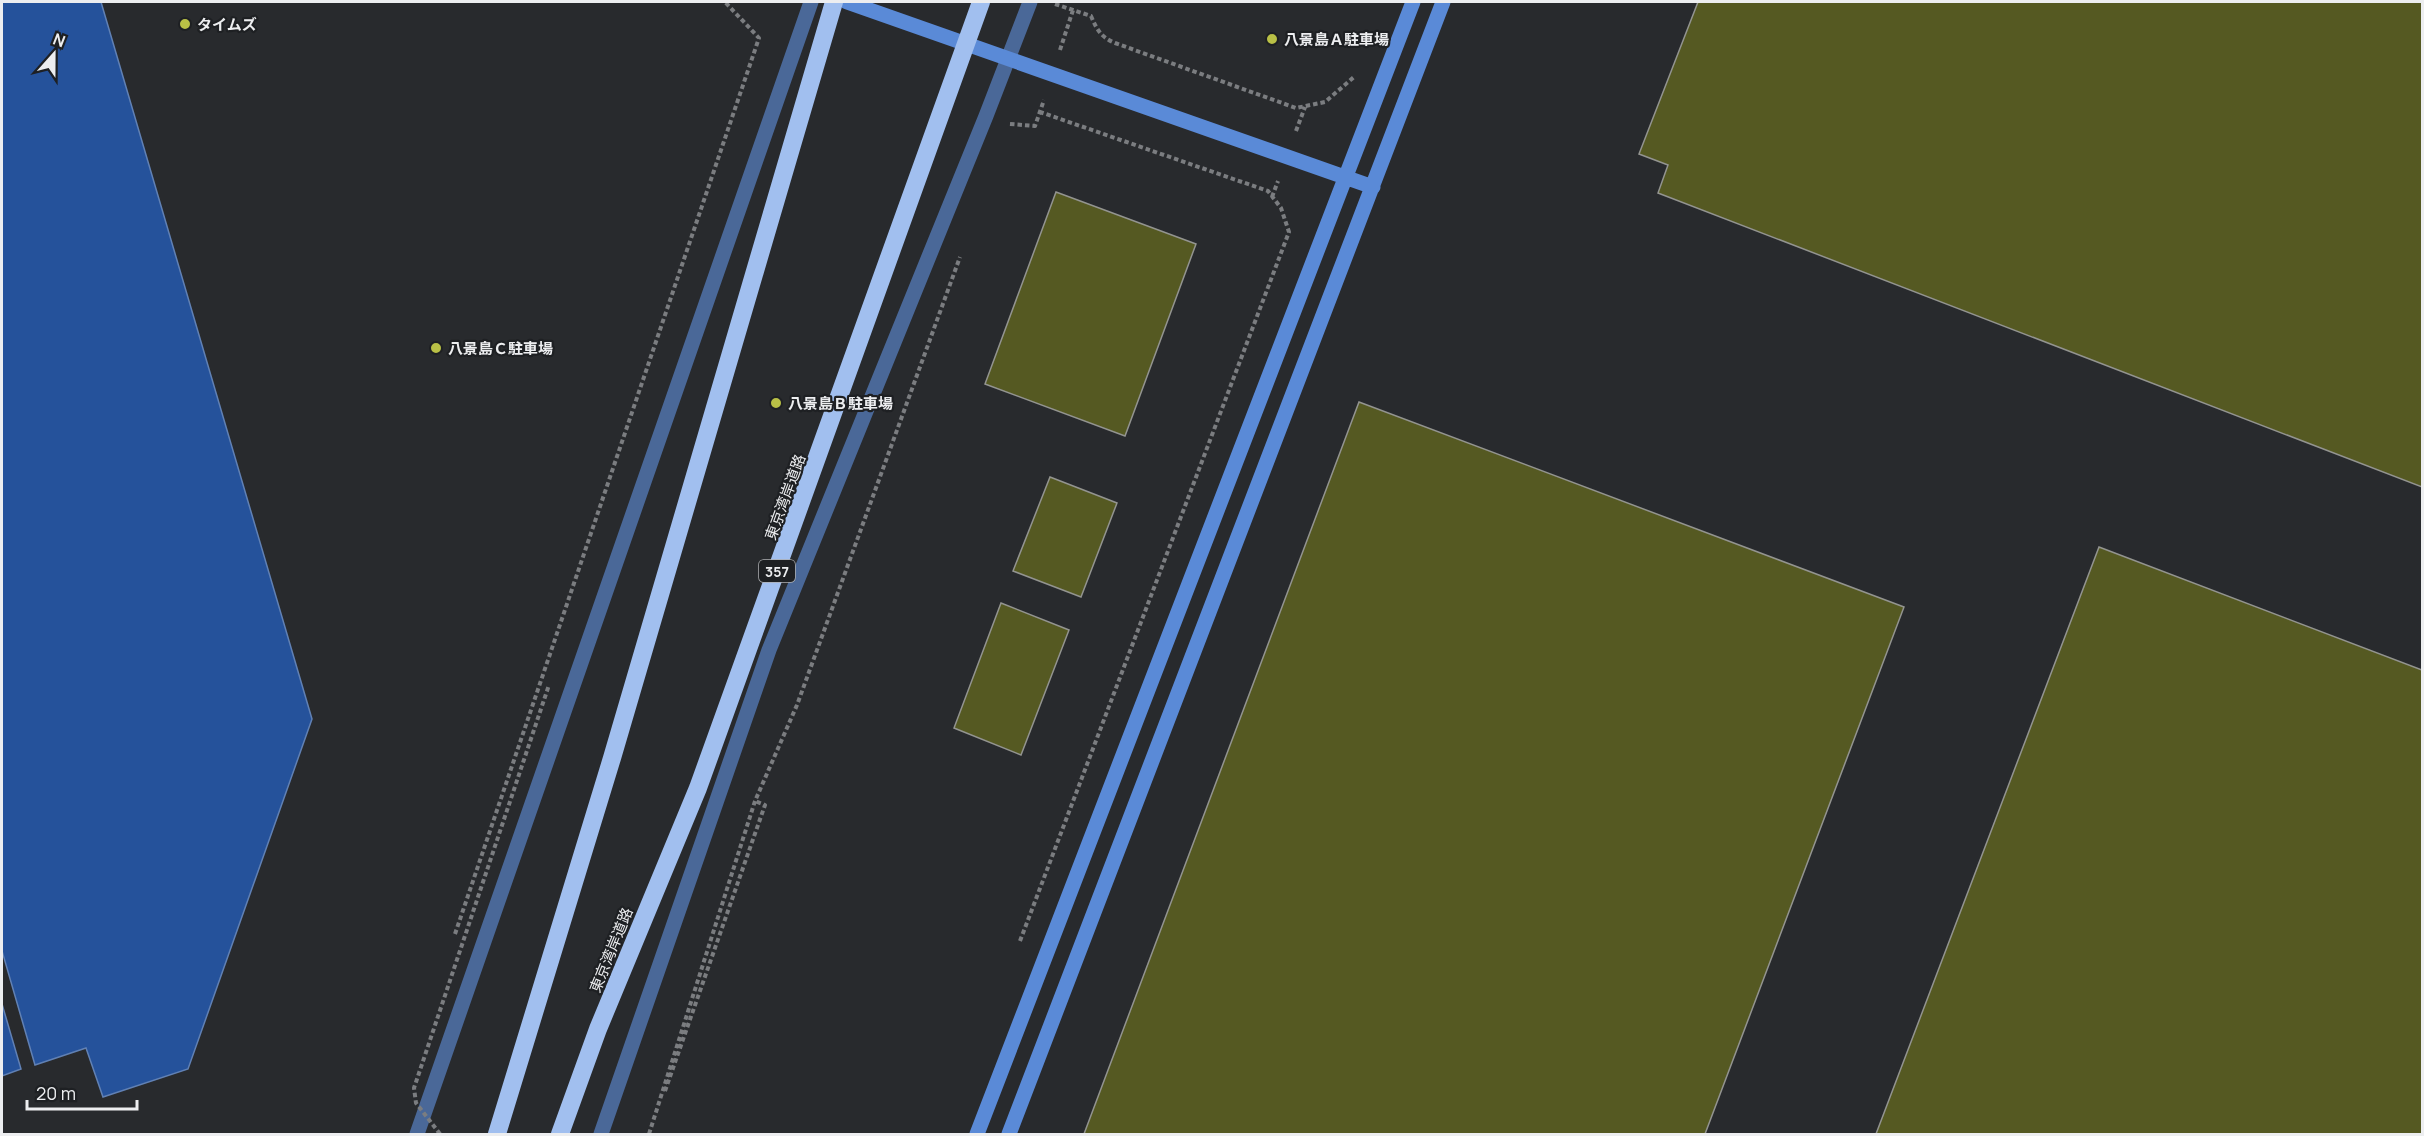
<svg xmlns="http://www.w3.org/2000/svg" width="2424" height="1136" font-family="Manrope,'Noto Sans JP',sans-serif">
  <rect width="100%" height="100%" fill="#282a2d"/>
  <!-- water -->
  <path fill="#25529b" stroke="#6181b4" stroke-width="1.5" d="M 2,2 L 101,2 L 312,719 L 188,1069 L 103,1097 L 86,1048 L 35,1065 L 2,951 Z
    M 2,1004 L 21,1069 L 2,1076 Z"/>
  <!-- building -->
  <path fill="#555922" stroke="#939490" stroke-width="1.5" d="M 1698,2 L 2422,2 L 2422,487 L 1658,193 L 1668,165 L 1639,154 Z
    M 1056,192 L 1196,244 L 1125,436 L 985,384 Z
    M 1359,402 L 1904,607 L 1705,1134 L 1084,1134 Z
    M 1050,477 L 1117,503 L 1081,597 L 1013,571 Z
    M 2099,547 L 2422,670 L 2422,1134 L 1876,1134 Z
    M 1001,603 L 1069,630 L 1021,755 L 954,728 Z"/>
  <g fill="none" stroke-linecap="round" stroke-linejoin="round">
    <!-- path -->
    <path stroke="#7b7d80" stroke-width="4" stroke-dasharray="4.5 3" stroke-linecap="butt" d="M 1055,4 L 1091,16 C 1097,30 1101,37 1115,43 L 1296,108 L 1325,102 L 1354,77
      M 1060,50 L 1073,10
      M 1010,124 L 1035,126 L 1044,100
      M 1296,131 L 1305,107
      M 1272,197 L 1278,181
      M 455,934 L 759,38 L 725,2
      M 1020,941 L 1289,232 L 1281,208 L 1268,191 L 1040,112
      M 665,1091 L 765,805 L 755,801
      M 649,1134 L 755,801 L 797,705 L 960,257"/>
    <!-- street -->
    <path stroke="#4a6898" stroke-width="15" d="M 417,1134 L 811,2
      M 601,1134 L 769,650 L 986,116 L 1030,2"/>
    <!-- secondary -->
    <path stroke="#5a8ad7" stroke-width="15" d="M 847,2 L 1373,187
      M 977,1134 L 1413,2
      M 1009,1134 L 1443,2"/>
    <!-- highway -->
    <path stroke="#a1bfef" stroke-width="18" d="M 497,1134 L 612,758 L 834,2"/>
    <!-- path-bridge -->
    <path stroke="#7b7d80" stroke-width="4" stroke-dasharray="4.5 3" stroke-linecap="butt" d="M 440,1134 L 416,1103 L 414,1088 L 549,685"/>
    <!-- highway-bridge -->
    <path stroke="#a1bfef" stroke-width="18" d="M 560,1134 L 598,1029 L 698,788 L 981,2"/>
  </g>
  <!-- markers -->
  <g fill="#b9c046" stroke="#1e2023" stroke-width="2">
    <circle cx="185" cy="24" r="6"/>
    <circle cx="1272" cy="39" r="6"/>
    <circle cx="436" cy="348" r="6"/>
    <circle cx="776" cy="403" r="6"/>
  </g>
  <g text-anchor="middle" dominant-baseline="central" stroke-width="4.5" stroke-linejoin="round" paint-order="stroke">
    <!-- shield labels -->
    <rect fill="#1e2023" stroke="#afb0b2" stroke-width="1.5" x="759" y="560" width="36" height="22" rx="4.5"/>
    <g font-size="14" font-weight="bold" fill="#edeef0">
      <text x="777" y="571">357</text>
    </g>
    <!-- poi labels -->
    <g font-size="15" font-weight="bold" fill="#edeef0" stroke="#1e2023" text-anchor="start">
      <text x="197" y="24">タイムズ</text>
      <text x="1284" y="39">八景島Ａ駐車場</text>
      <text x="448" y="348">八景島Ｃ駐車場</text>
      <text x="788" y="403">八景島Ｂ駐車場</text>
    </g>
    <!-- street labels -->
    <g font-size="15" fill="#edeef0" stroke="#1e2023">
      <text transform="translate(785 497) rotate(-70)">東京湾岸道路</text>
      <text transform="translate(611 950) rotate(-68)">東京湾岸道路</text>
    </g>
  </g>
  <!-- border -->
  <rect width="2424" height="1136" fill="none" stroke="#edeef0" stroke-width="6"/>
  <!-- north arrow -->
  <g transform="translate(54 54) rotate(21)" stroke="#1e2023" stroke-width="4.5" paint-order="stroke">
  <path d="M0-4.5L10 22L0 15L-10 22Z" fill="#edeef0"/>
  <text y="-9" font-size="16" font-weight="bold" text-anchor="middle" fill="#edeef0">N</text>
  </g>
  <!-- scale -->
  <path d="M27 1100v9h110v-9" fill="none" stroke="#edeef0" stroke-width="3"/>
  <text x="36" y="1100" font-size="18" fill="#edeef0" stroke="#1e2023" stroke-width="4.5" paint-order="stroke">20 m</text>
</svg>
